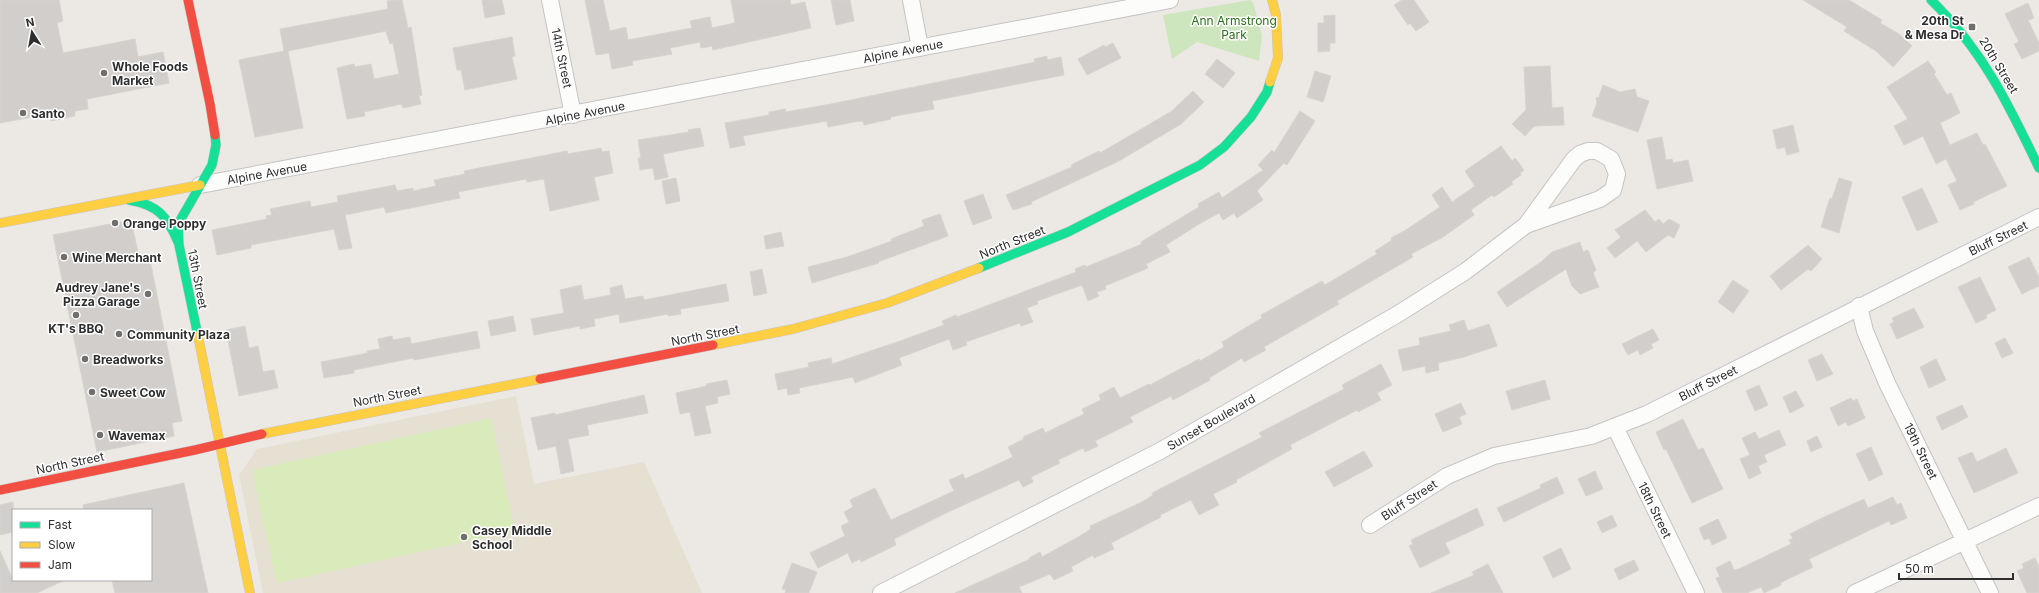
<svg xmlns="http://www.w3.org/2000/svg" width="2039" height="593" font-family="Inter,sans-serif">
  <rect width="100%" height="100%" fill="#ece8e4"/>
  <!-- education -->
  <path fill="#e6e0d3" d="M 516,396 L 534,484 L 644,462 L 702,593 L 263,593 L 239,475 L 257,449 Z"/>
  <!-- green -->
  <path fill="#cee6be" d="M 1250,0 L 1253,2 L 1262,36 L 1259,61 L 1197,42 L 1172,59 L 1163,15 Z"/>
  <!-- pitch -->
  <path fill="#d9eabb" d="M 491,418 L 515,531 L 277,583 L 252,470 Z"/>
  <!-- building -->
  <path fill="#d1cecb" stroke="#d7d4d0" d="M 0,0 L 59,0 L 63,21 L 57,23 L 63,53 L 135,39 L 138,57 L 163,52 L 169,83 L 87,99 L 88,109 L 75,111 L 75,116 L 51,121 L 49,114 L 0,123 Z
    M 394,0 L 402,0 L 408,28 L 411,27 L 422,95 L 419,96 L 421,104 L 403,108 L 402,104 L 364,112 L 365,116 L 347,119 L 337,68 L 354,64 L 355,67 L 371,64 L 374,79 L 399,74 L 393,43 L 390,44 L 386,31 L 288,51 L 303,128 L 255,137 L 239,60 L 284,51 L 280,29 L 388,9 L 387,1 Z
    M 482,0 L 502,0 L 505,14 L 485,18 Z
    M 585,0 L 603,0 L 610,31 L 626,27 L 628,40 L 692,28 L 690,21 L 710,17 L 712,28 L 735,23 L 731,0 L 790,0 L 791,5 L 805,2 L 811,28 L 713,50 L 712,46 L 701,48 L 700,42 L 670,48 L 672,54 L 632,61 L 633,65 L 612,69 L 609,53 L 596,55 Z
    M 831,0 L 850,0 L 854,21 L 836,25 Z
    M 1402,0 L 1414,0 L 1429,22 L 1416,31 L 1410,23 L 1408,25 L 1394,5 Z
    M 1803,0 L 1849,0 L 1882,20 L 1880,23 L 1899,34 L 1912,46 L 1893,67 L 1876,51 L 1844,31 L 1847,27 Z
    M 2028,3 L 2034,18 L 2028,20 L 2039,43 L 2039,51 L 2022,59 L 2014,44 L 2019,42 L 2005,14 Z
    M 1335,15 L 1335,43 L 1330,43 L 1330,51 L 1318,52 L 1318,23 L 1324,23 L 1324,16 Z
    M 512,37 L 515,56 L 512,57 L 517,79 L 465,90 L 461,70 L 457,70 L 453,48 Z
    M 1113,43 L 1121,58 L 1087,75 L 1078,59 L 1104,45 L 1105,47 Z
    M 1047,56 L 1047,60 L 1061,57 L 1064,75 L 932,101 L 934,109 L 890,117 L 891,119 L 864,125 L 863,121 L 854,122 L 828,127 L 827,121 L 743,136 L 745,145 L 730,148 L 725,123 L 769,115 L 769,112 L 785,109 L 786,112 L 831,104 L 1026,64 L 1035,62 L 1034,59 Z
    M 1217,59 L 1235,73 L 1223,88 L 1205,74 Z
    M 1928,61 L 1936,72 L 1934,74 L 1947,95 L 1951,93 L 1960,113 L 1940,123 L 1950,145 L 1977,133 L 1983,145 L 1985,144 L 2007,186 L 1973,202 L 1974,204 L 1960,210 L 1948,185 L 1957,181 L 1946,159 L 1936,164 L 1923,136 L 1904,145 L 1894,126 L 1908,119 L 1887,87 Z
    M 1550,66 L 1552,108 L 1563,107 L 1564,125 L 1534,126 L 1525,136 L 1512,124 L 1526,110 L 1524,67 Z
    M 1315,71 L 1331,76 L 1323,102 L 1307,97 Z
    M 1603,85 L 1620,92 L 1635,89 L 1637,97 L 1649,101 L 1638,132 L 1592,116 L 1597,103 L 1596,98 L 1599,97 Z
    M 1193,91 L 1204,102 L 1181,124 L 1119,161 L 1031,202 L 1032,204 L 1013,210 L 1006,195 L 1072,167 L 1071,165 L 1099,151 L 1100,153 L 1172,111 Z
    M 1300,111 L 1315,121 L 1287,165 L 1284,163 L 1257,191 L 1263,200 L 1237,218 L 1234,213 L 1223,220 L 1219,213 L 1199,224 L 1166,245 L 1170,252 L 1146,264 L 1148,268 L 1105,286 L 1106,289 L 1097,292 L 1099,296 L 1088,301 L 1082,285 L 1037,301 L 1038,304 L 1027,308 L 1033,322 L 1021,326 L 1020,323 L 966,342 L 967,345 L 953,350 L 949,339 L 899,358 L 902,365 L 855,383 L 853,377 L 799,388 L 800,393 L 788,395 L 787,388 L 778,390 L 775,374 L 809,367 L 808,363 L 831,358 L 832,364 L 900,341 L 944,325 L 942,321 L 956,315 L 957,317 L 1076,272 L 1075,269 L 1085,265 L 1086,267 L 1142,244 L 1141,242 L 1199,207 L 1198,204 L 1219,192 L 1222,198 L 1263,170 L 1258,165 L 1272,150 L 1274,153 Z
    M 1793,125 L 1799,152 L 1787,155 L 1785,147 L 1777,149 L 1773,130 Z
    M 700,128 L 704,146 L 663,154 L 668,177 L 655,180 L 653,168 L 640,170 L 638,158 L 641,158 L 638,140 L 689,132 L 688,130 Z
    M 1662,137 L 1666,160 L 1672,159 L 1673,163 L 1688,160 L 1693,181 L 1657,189 L 1647,140 Z
    M 1501,146 L 1512,161 L 1515,158 L 1524,170 L 1520,173 L 1521,175 L 1511,182 L 1513,184 L 1494,197 L 1492,195 L 1471,210 L 1474,215 L 1443,237 L 1411,254 L 1413,257 L 1337,301 L 1339,304 L 1264,347 L 1266,350 L 1244,362 L 1242,358 L 1209,378 L 1210,380 L 1173,400 L 1171,396 L 1130,417 L 1133,422 L 1095,441 L 1098,446 L 1085,452 L 1083,448 L 1058,460 L 1060,463 L 1031,477 L 1033,482 L 1023,487 L 1019,480 L 948,512 L 894,539 L 896,545 L 861,562 L 860,559 L 852,563 L 848,553 L 818,568 L 810,553 L 845,536 L 841,526 L 849,522 L 844,512 L 853,507 L 850,500 L 875,488 L 891,520 L 954,491 L 949,480 L 963,474 L 965,479 L 1013,457 L 1008,447 L 1024,439 L 1023,437 L 1043,428 L 1045,433 L 1084,414 L 1082,409 L 1101,400 L 1099,395 L 1114,387 L 1120,398 L 1149,384 L 1150,385 L 1199,359 L 1200,361 L 1224,347 L 1222,342 L 1262,318 L 1261,315 L 1322,281 L 1325,285 L 1377,254 L 1375,251 L 1392,240 L 1391,238 L 1406,230 L 1440,207 L 1432,195 L 1442,187 L 1452,202 L 1475,186 L 1465,171 Z
    M 601,148 L 602,152 L 609,151 L 613,173 L 594,177 L 599,200 L 550,211 L 544,179 L 527,182 L 526,179 L 458,192 L 460,198 L 386,213 L 384,207 L 345,215 L 352,248 L 339,250 L 334,229 L 251,245 L 251,248 L 217,255 L 212,230 L 267,219 L 266,216 L 272,215 L 270,209 L 310,201 L 311,207 L 338,202 L 337,196 L 395,185 L 397,191 L 413,188 L 413,191 L 436,186 L 434,180 L 465,174 L 464,171 L 567,151 L 568,154 Z
    M 676,178 L 680,201 L 666,204 L 662,181 Z
    M 1839,178 L 1852,182 L 1839,233 L 1821,227 L 1830,198 L 1832,199 Z
    M 1922,188 L 1938,222 L 1917,231 L 1902,197 Z
    M 983,194 L 992,218 L 973,225 L 964,201 Z
    M 1645,210 L 1655,222 L 1659,219 L 1663,224 L 1669,219 L 1680,225 L 1674,238 L 1668,235 L 1646,252 L 1637,241 L 1615,258 L 1607,248 L 1621,237 L 1615,230 Z
    M 940,214 L 948,236 L 878,262 L 879,263 L 812,283 L 808,267 L 847,257 L 892,241 L 891,239 L 924,226 L 922,220 Z
    M 131,220 L 139,257 L 149,255 L 182,421 L 172,423 L 174,436 L 97,452 L 53,235 Z
    M 781,232 L 784,246 L 766,249 L 764,236 Z
    M 1580,242 L 1583,252 L 1588,250 L 1596,270 L 1593,273 L 1599,287 L 1580,294 L 1572,286 L 1566,269 L 1507,307 L 1497,292 L 1541,262 L 1552,252 Z
    M 1808,245 L 1822,259 L 1811,271 L 1808,269 L 1781,290 L 1770,276 Z
    M 2029,257 L 2039,277 L 2039,286 L 2022,294 L 2008,267 Z
    M 762,269 L 767,293 L 754,296 L 750,272 Z
    M 1980,277 L 1996,310 L 1986,315 L 1987,318 L 1976,323 L 1958,287 Z
    M 1733,280 L 1749,291 L 1733,313 L 1718,302 Z
    M 726,284 L 729,301 L 680,309 L 681,314 L 668,316 L 668,314 L 620,323 L 619,314 L 594,319 L 595,326 L 580,329 L 580,326 L 534,335 L 531,319 L 564,313 L 560,290 L 581,285 L 584,300 L 611,295 L 610,288 L 622,285 L 625,299 L 643,296 L 644,300 Z
    M 1914,308 L 1924,327 L 1897,339 L 1890,324 L 1894,322 L 1892,318 Z
    M 513,316 L 516,331 L 491,336 L 488,321 Z
    M 1464,320 L 1468,331 L 1489,324 L 1497,346 L 1464,357 L 1438,363 L 1439,370 L 1426,373 L 1425,366 L 1403,371 L 1398,350 L 1420,345 L 1419,338 L 1451,331 L 1449,325 Z
    M 245,326 L 249,348 L 258,346 L 263,372 L 274,370 L 278,388 L 239,396 L 226,330 Z
    M 1653,329 L 1659,340 L 1651,344 L 1653,348 L 1640,355 L 1638,350 L 1628,355 L 1622,344 Z
    M 477,331 L 480,348 L 414,360 L 413,358 L 354,370 L 354,373 L 324,378 L 321,362 L 368,353 L 367,351 L 380,349 L 378,339 L 392,336 L 393,340 L 410,337 L 411,344 Z
    M 2005,338 L 2013,353 L 2002,358 L 1995,343 Z
    M 1822,354 L 1833,374 L 1817,381 L 1808,360 Z
    M 1936,359 L 1946,380 L 1929,388 L 1920,367 Z
    M 1381,364 L 1392,385 L 1377,393 L 1381,400 L 1358,412 L 1357,410 L 1290,445 L 1292,449 L 1236,480 L 1237,482 L 1213,494 L 1219,505 L 1199,515 L 1191,500 L 1160,515 L 1161,517 L 1111,543 L 1114,549 L 1094,558 L 1093,555 L 1071,567 L 1073,571 L 1054,580 L 1050,574 L 1019,587 L 1022,593 L 955,593 L 1030,559 L 1029,558 L 1040,552 L 1042,557 L 1080,536 L 1091,529 L 1090,526 L 1142,502 L 1153,495 L 1152,493 L 1262,437 L 1259,433 L 1344,389 L 1342,385 Z
    M 727,380 L 730,394 L 717,397 L 718,403 L 705,406 L 711,433 L 695,436 L 690,412 L 680,414 L 676,393 L 707,386 L 706,384 Z
    M 1545,380 L 1550,399 L 1512,410 L 1506,391 Z
    M 1759,385 L 1768,405 L 1755,411 L 1746,391 Z
    M 1796,391 L 1804,406 L 1790,413 L 1783,397 Z
    M 644,395 L 648,413 L 587,425 L 589,435 L 568,439 L 574,471 L 561,474 L 556,446 L 538,450 L 531,418 L 555,413 L 555,415 Z
    M 1851,398 L 1853,401 L 1857,399 L 1865,418 L 1848,426 L 1846,422 L 1838,426 L 1830,408 Z
    M 1461,403 L 1466,414 L 1459,417 L 1462,424 L 1443,432 L 1435,414 Z
    M 1962,405 L 1968,417 L 1942,430 L 1936,417 Z
    M 1683,419 L 1698,450 L 1703,448 L 1723,489 L 1692,503 L 1666,449 L 1664,450 L 1656,432 Z
    M 1779,430 L 1786,445 L 1764,455 L 1767,462 L 1758,466 L 1761,473 L 1749,479 L 1740,459 L 1750,455 L 1742,438 L 1755,432 L 1759,439 Z
    M 1817,436 L 1822,447 L 1811,452 L 1807,441 Z
    M 1871,447 L 1883,474 L 1869,481 L 1856,454 Z
    M 2006,448 L 2018,473 L 1974,493 L 1958,458 L 1972,452 L 1977,462 Z
    M 1364,451 L 1373,466 L 1334,487 L 1325,472 Z
    M 1595,471 L 1603,489 L 1586,496 L 1578,479 Z
    M 1557,477 L 1564,493 L 1504,522 L 1497,508 L 1541,488 L 1540,485 Z
    M 184,483 L 208,593 L 115,593 L 112,580 L 151,580 L 151,510 L 84,510 L 83,505 Z
    M 1893,497 L 1897,505 L 1901,503 L 1907,518 L 1891,525 L 1889,521 L 1809,559 L 1813,567 L 1780,583 L 1781,585 L 1764,593 L 1761,587 L 1747,593 L 1723,593 L 1716,578 L 1720,577 L 1716,568 L 1730,561 L 1734,570 L 1739,569 L 1791,544 L 1789,540 L 1793,538 L 1790,534 L 1824,517 L 1864,499 L 1868,508 Z
    M 13,502 L 13,532 L 0,535 L 0,505 Z
    M 1477,508 L 1484,525 L 1445,543 L 1450,553 L 1420,568 L 1409,546 L 1413,544 L 1411,540 Z
    M 1612,515 L 1617,526 L 1602,533 L 1597,522 Z
    M 1718,519 L 1727,538 L 1712,545 L 1709,538 L 1704,540 L 1699,528 Z
    M 1561,548 L 1571,569 L 1553,578 L 1543,557 Z
    M 0,551 L 13,580 L 65,580 L 37,593 L 0,593 Z
    M 2035,558 L 2039,567 L 2039,593 L 2027,593 L 2017,571 L 2024,568 L 2022,564 Z
    M 1634,560 L 1639,570 L 1619,580 L 1614,569 Z
    M 792,563 L 817,572 L 809,593 L 785,593 L 786,590 L 782,589 Z
    M 1488,564 L 1503,593 L 1431,593 L 1474,575 L 1472,572 Z"/>
  <g fill="none" stroke-linecap="round" stroke-linejoin="round">
    <!-- street casing -->
    <g stroke="#c5c4c5" stroke-width="18">
      <path id="street" d="M 550,0 L 573,115
        M 911,0 L 920,48
        M 1588,151 L 1597,151 L 1611,159 L 1617,174 L 1613,190 L 1600,199 L 1526,225 L 1574,159 L 1580,154 Z
        M 200,185 L 1170,0
        M 1859,306 L 1865,331 L 1887,383 L 1990,593
        M 1615,427 L 1696,593
        M 1370,525 L 1447,476 L 1494,456 L 1591,436 L 1647,414 L 2039,217
        M 881,593 L 1160,451 L 1398,314 L 1466,271 L 1526,225
        M 1855,593 L 2039,506"/>
    </g>
    <!-- fast casing -->
    <g stroke="#c5c4c5" stroke-width="10">
      <path id="fast" d="M 1931,0 C 1982,49 2009,105 2039,168
        M 129,200 C 158,205 167,216 178,242
        M 979,268 L 1068,232 L 1200,165 L 1224,147 L 1251,117 L 1267,92 L 1270,82
        M 198,336 L 179,245 L 178,224 L 212,165 L 216,145 L 215,135"/>
    </g>
    <!-- slow casing -->
    <g stroke="#c5c4c5" stroke-width="10">
      <path id="slow" d="M 1270,82 L 1278,58 L 1276,15 L 1272,0
        M 0,223 L 200,185
        M 198,336 L 250,593
        M 713,345 L 793,329 L 887,303 L 979,268
        M 262,434 L 540,379"/>
    </g>
    <!-- jam casing -->
    <g stroke="#c5c4c5" stroke-width="10">
      <path id="jam" d="M 188,0 L 210,104 L 215,135
        M 540,379 L 713,345
        M 0,490 L 195,450 L 262,434"/>
    </g>
    <!-- street -->
    <use href="#street" stroke="#fcfcfb" stroke-width="16"/>
    <!-- fast -->
    <use href="#fast" stroke="#16e098" stroke-width="9"/>
    <!-- slow -->
    <use href="#slow" stroke="#ffcf43" stroke-width="9"/>
    <!-- jam -->
    <use href="#jam" stroke="#f24e42" stroke-width="9"/>
  </g>
  <!-- markers -->
  <g fill="#706f6e" stroke="#fff" stroke-width="1.5">
    <rect x="1968" y="23" width="8" height="8" rx="2"/>
    <circle cx="104" cy="73" r="4"/>
    <circle cx="23" cy="113" r="4"/>
    <circle cx="115" cy="223" r="4"/>
    <circle cx="64" cy="257" r="4"/>
    <circle cx="148" cy="294" r="4"/>
    <circle cx="76" cy="315" r="4"/>
    <circle cx="119" cy="334" r="4"/>
    <circle cx="85" cy="359" r="4"/>
    <circle cx="92" cy="392" r="4"/>
    <circle cx="100" cy="435" r="4"/>
    <circle cx="464" cy="537" r="4"/>
  </g>
  <g text-anchor="middle" dominant-baseline="central" stroke-width="3" stroke-linejoin="round" paint-order="stroke">
    <!-- park labels -->
    <g font-size="12" fill="#2c6e1b" stroke="#fff">
      <text x="1234" y="20">Ann Armstrong<tspan x="1234" dy="14">Park</tspan></text>
    </g>
    <!-- poi labels -->
    <g font-size="12" font-weight="bold" fill="#2e2e2e" stroke="#fff" text-anchor="start">
      <text x="1964" y="20" text-anchor="end">20th St<tspan x="1964" dy="14">&amp; Mesa Dr</tspan></text>
      <text x="112" y="66">Whole Foods<tspan x="112" dy="14">Market</tspan></text>
      <text x="31" y="113">Santo</text>
      <text x="123" y="223">Orange Poppy</text>
      <text x="72" y="257">Wine Merchant</text>
      <text x="140" y="287" text-anchor="end">Audrey Jane's<tspan x="140" dy="14">Pizza Garage</tspan></text>
      <text x="76" y="328" text-anchor="middle">KT's BBQ</text>
      <text x="127" y="334">Community Plaza</text>
      <text x="93" y="359">Breadworks</text>
      <text x="100" y="392">Sweet Cow</text>
      <text x="108" y="435">Wavemax</text>
      <text x="472" y="530">Casey Middle<tspan x="472" dy="14">School</tspan></text>
    </g>
    <!-- street labels -->
    <g font-size="12" fill="#2e2e2e" stroke="#fff">
      <text transform="translate(903 51) rotate(-11)">Alpine Avenue</text>
      <text transform="translate(562 58) rotate(78)">14th Street</text>
      <text transform="translate(1999 65) rotate(59)">20th Street</text>
      <text transform="translate(585 113) rotate(-11)">Alpine Avenue</text>
      <text transform="translate(267 173) rotate(-10)">Alpine Avenue</text>
      <text transform="translate(1998 238) rotate(-26)">Bluff Street</text>
      <text transform="translate(1012 242) rotate(-22)">North Street</text>
      <text transform="translate(198 279) rotate(79)">13th Street</text>
      <text transform="translate(705 335) rotate(-11)">North Street</text>
      <text transform="translate(1708 383) rotate(-27)">Bluff Street</text>
      <text transform="translate(387 396) rotate(-11)">North Street</text>
      <text transform="translate(1211 422) rotate(-30)">Sunset Boulevard</text>
      <text transform="translate(1921 451) rotate(64)">19th Street</text>
      <text transform="translate(70 463) rotate(-12)">North Street</text>
      <text transform="translate(1409 500) rotate(-33)">Bluff Street</text>
      <text transform="translate(1655 510) rotate(64)">18th Street</text>
    </g>
  </g>
  <!-- legend -->
  <rect x="12" y="509" width="140" height="72" fill="#ffffff" stroke="#ababab"/>
  <rect x="20" y="522" width="20" height="6" fill="#16e098" stroke="#ababab"/>
  <text x="48" y="529" font-size="12" fill="#2e2e2e">Fast</text>
  <rect x="20" y="542" width="20" height="6" fill="#ffcf43" stroke="#ababab"/>
  <text x="48" y="549" font-size="12" fill="#2e2e2e">Slow</text>
  <rect x="20" y="562" width="20" height="6" fill="#f24e42" stroke="#ababab"/>
  <text x="48" y="569" font-size="12" fill="#2e2e2e">Jam</text>
  <!-- north arrow -->
  <g transform="translate(32 32) rotate(349)" stroke="#ffffff" stroke-width="3" paint-order="stroke">
  <path d="M0-3L7 15L0 10L-7 15Z" fill="#2e2e2e"/>
  <text y="-6" font-size="11" font-weight="bold" text-anchor="middle" fill="#2e2e2e">N</text>
  </g>
  <!-- scale -->
  <path d="M1899 573v6h114v-6" fill="none" stroke="#2e2e2e" stroke-width="2"/>
  <text x="1905" y="573" font-size="12" fill="#2e2e2e" stroke="#ffffff" stroke-width="3" paint-order="stroke">50 m</text>
</svg>
